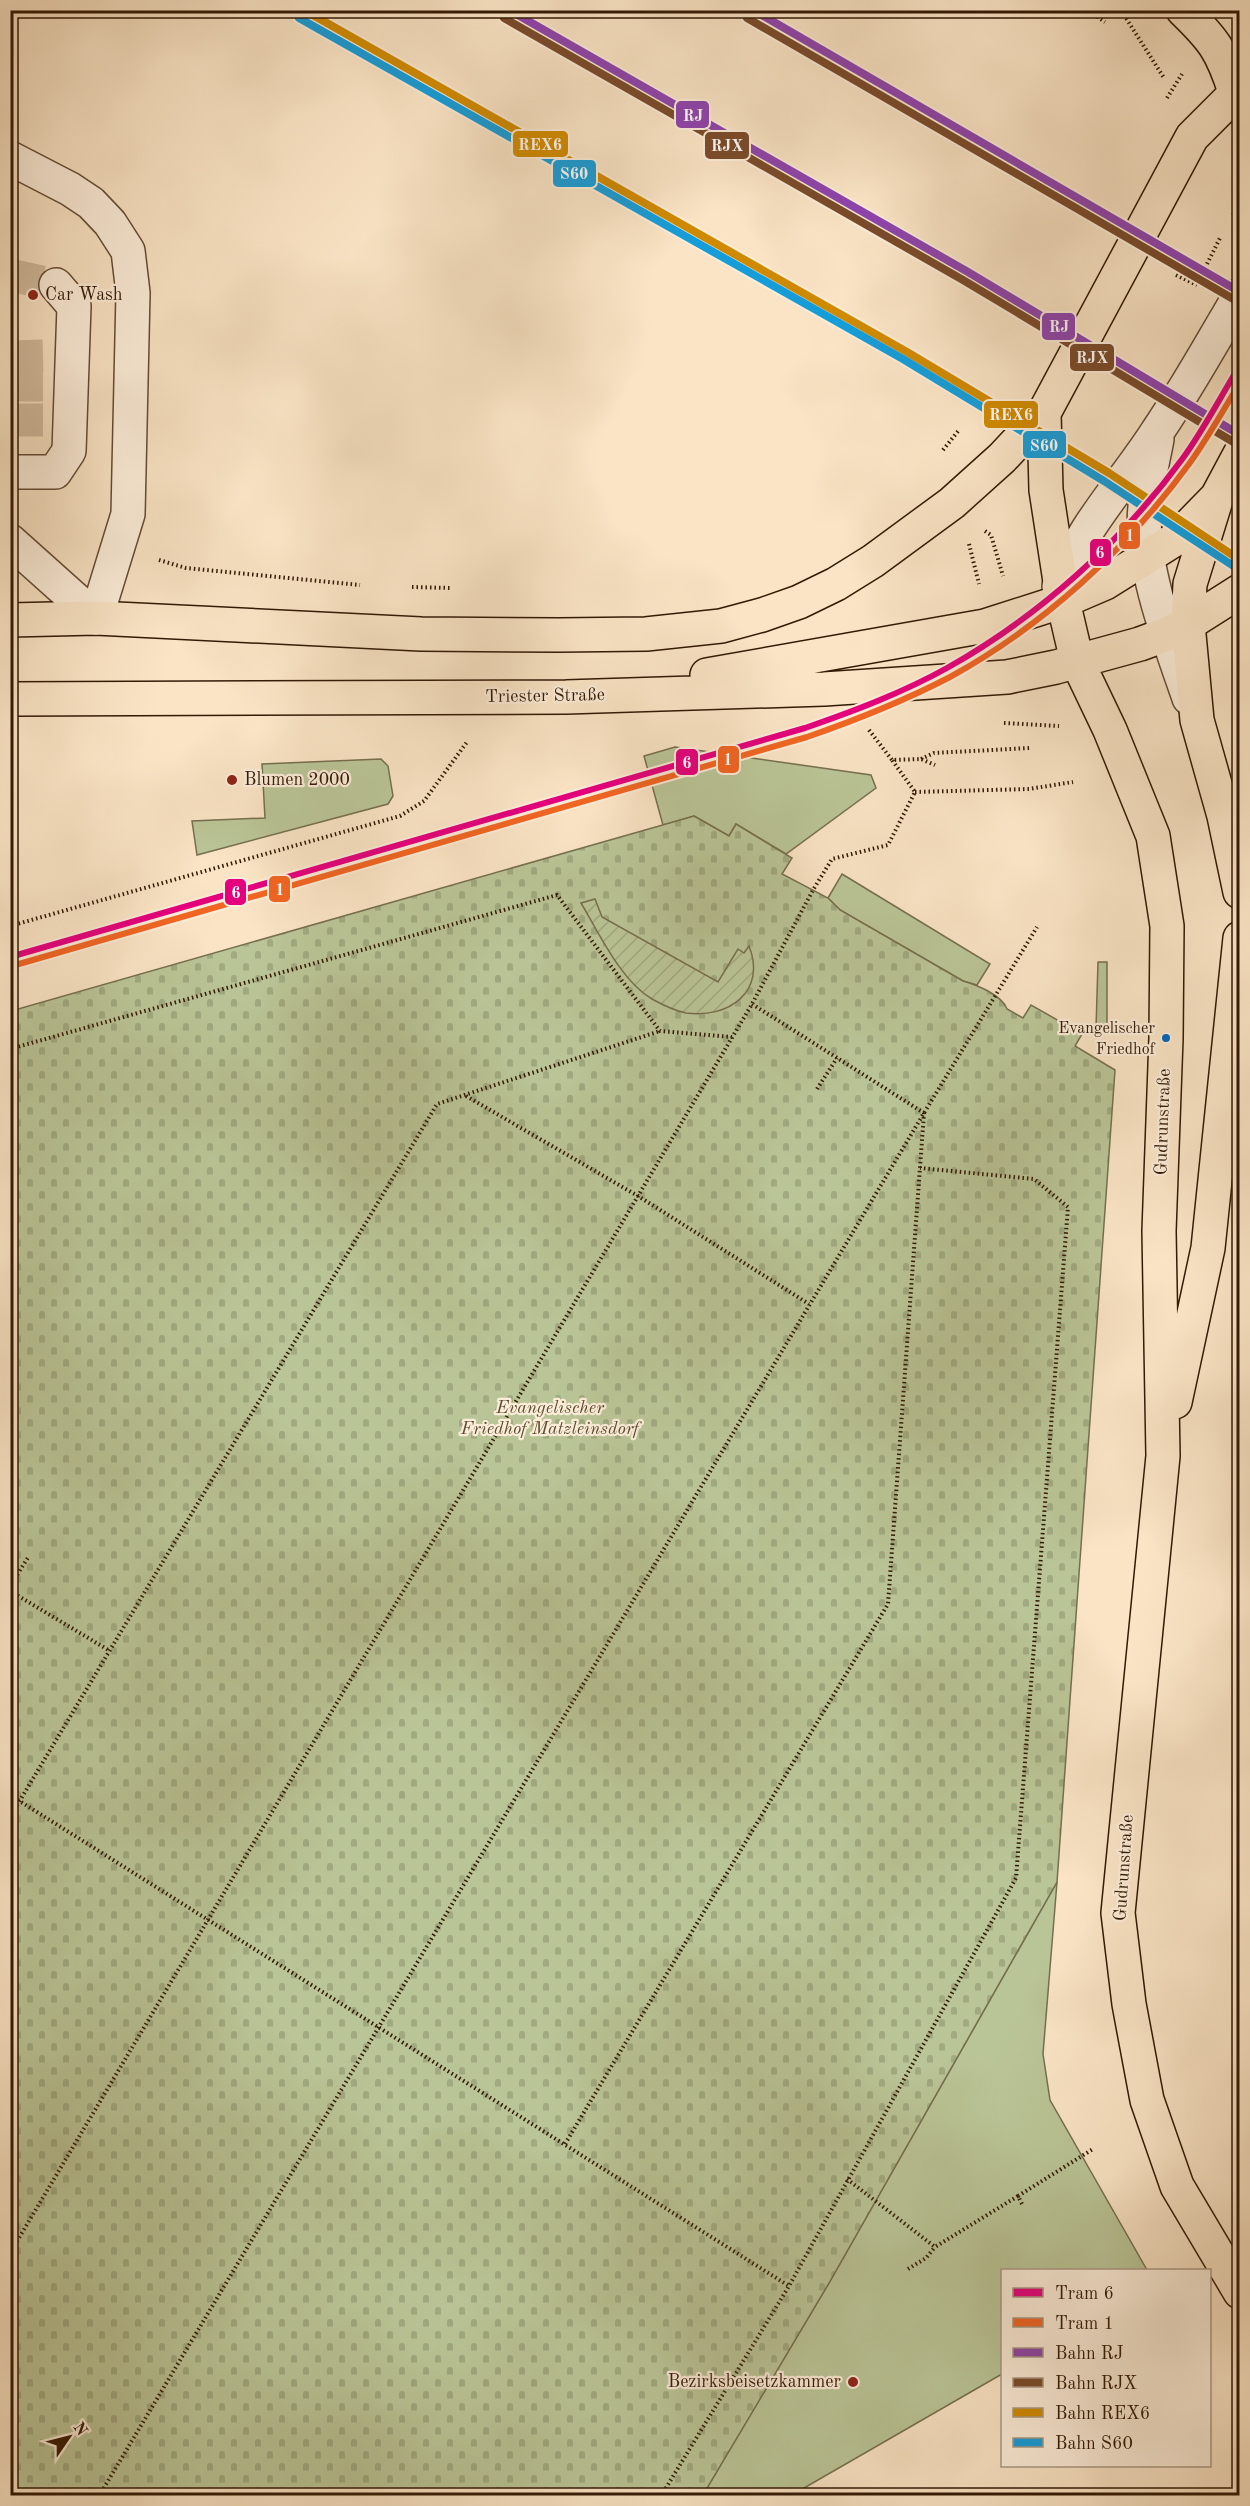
<svg xmlns="http://www.w3.org/2000/svg" width="1250" height="2506" font-family="'Old Standard TT',serif">
  <defs>
    <pattern id="cemetery-stones" width="16" height="16" patternUnits="userSpaceOnUse" patternTransform="scale(1.5)"><rect width="16" height="16" fill="#bac597"/><path d="M2 7V4a2 2 0 0 1 4 0v3zM10 15v-3a2 2 0 0 1 4 0v3z" fill="#a0a980"/></pattern>
    <pattern id="garden-furrows" width="10" height="10" patternUnits="userSpaceOnUse" patternTransform="scale(1.5)"><rect width="10" height="10" fill="#bac597"/><path d="M-1 1l2-2M0 10L10 0M9 11l2-2" fill="none" stroke="#a0a980"/></pattern>
  </defs>
  <rect width="100%" height="100%" fill="#fae4c5"/>
  <filter id="stains"><feTurbulence type="fractalNoise" baseFrequency=".00333" numOctaves="4"/><feColorMatrix values="0 0 0 0 .2 0 0 0 0 .09 0 0 0 0 .02 0 0 0 .5 -.17"/></filter>
  <radialGradient id="worn" r=".72"><stop offset=".6" stop-color="#630" stop-opacity="0"/><stop offset="1" stop-color="#630" stop-opacity=".3"/></radialGradient>
  <!-- green -->
  <path fill="#bac597" stroke="#766f4e" stroke-width="1.5" d="M 675,747 L 871,775 L 876,788 L 786,854 L 736,824 L 729,836 L 694,816 L 663,825 L 644,756 Z
    M 381,759 L 388,766 L 393,796 L 388,804 L 197,855 L 192,821 L 265,818 L 262,764 Z
    M 842,874 L 990,964 L 977,985 L 963,981 L 840,910 L 828,898 Z
    M 1098,962 L 1107,962 L 1107,1033 L 1096,1028 Z
    M 1057,1882 L 1043,2054 L 1050,2100 L 1147,2270 L 1002,2270 L 1002,2374 L 792,2495 L 702,2496 L 829,2283 Z"/>
  <!-- cemetery -->
  <path fill="url(#cemetery-stones)" stroke="#766f4e" stroke-width="1.5" d="M 694,816 L 729,836 L 736,824 L 792,858 L 782,874 L 828,898 L 840,910 L 963,981 C 977,985 1002,995 1007,1009 L 1023,1018 L 1031,1005 L 1082,1034 L 1075,1046 L 1115,1070 L 1057,1882 L 829,2283 L 703,2495 L 11,2495 L 11,1011 Z"/>
  <!-- garden -->
  <path fill="url(#garden-furrows)" stroke="#766f4e" stroke-width="1.5" d="M 595,899 L 602,917 L 718,982 L 738,949 L 744,953 L 749,946 C 767,991 729,1019 686,1013 C 676,1011 661,1004 652,999 C 621,981 599,933 581,903 Z"/>
  <g fill="none" stroke-linecap="round" stroke-linejoin="round">
    <!-- minor-tunnel -->
    <path stroke="#d2bb9e" stroke-width="33" stroke-dasharray="33 16" stroke-linecap="butt" d="M 10,275 L 56,285
      M 10,357 L 46,356
      M 10,385 L 46,385
      M 10,420 L 45,420"/>
    <!-- minor casing -->
    <g stroke="#644c34" stroke-width="36">
      <path id="minor" d="M 10,158 L 70,189 L 91,203 L 110,223 L 128,251 L 133,293 L 128,514 L 96,618 L 10,541
        M 1157,439 C 1153,461 1147,484 1145,507 C 1139,562 1171,646 1189,698
        M 10,472 L 55,472 L 69,451 L 74,306 L 56,285
        M 1059,586 C 1083,524 1122,486 1157,432 C 1187,388 1213,341 1240,295"/>
    </g>
    <!-- major casing -->
    <g stroke="#321904" stroke-width="36">
      <path id="major" d="M 1183,10 C 1214,40 1222,51 1235,92
        M 1044,413 L 1046,490 L 1063,601 L 1077,661 L 1110,730 L 1153,836 L 1167,926 L 1166,1038 L 1159,1231 L 1163,1456 L 1118,1913 L 1129,2004 L 1147,2100 L 1177,2186 L 1240,2292
        M 1240,454 L 1217,497 L 1190,584 L 1188,624 L 1197,720 L 1224,816 L 1240,892
        M 10,620 L 96,618 L 421,634 L 559,635 L 646,634 L 721,626 L 762,615 L 799,602 L 836,584 L 873,561 L 952,503 L 1002,458 L 1044,413 L 1192,137 L 1240,89
        M 707,675 L 985,626 L 1063,601 L 1105,583 L 1177,538 L 1217,497
        M 10,699 L 566,697 L 824,689 L 1007,677 L 1056,667 L 1140,644 L 1167,634 L 1188,624 L 1240,591
        M 1175,1402 L 1208,1248 L 1240,938"/>
    </g>
    <!-- path -->
    <path stroke="#321904" stroke-width="4" stroke-dasharray="1.5 3" stroke-linecap="butt" d="M 1094,10 L 1093,14 L 1105,22
      M 1116,10 L 1124,15 L 1164,78
      M 1167,98 L 1182,74
      M 1233,215 L 1240,203
      M 1205,268 L 1221,236
      M 1176,275 L 1197,285
      M 943,450 L 959,430
      M 985,531 L 991,535 L 1003,576
      M 969,544 L 979,584
      M 159,560 L 186,568 L 360,585
      M 412,587 L 450,588
      M 1004,723 L 1059,726
      M 869,730 L 892,760 L 921,759 L 935,765
      M 10,757 L 19,757
      M 921,759 L 934,753 L 1030,748
      M 915,792 L 1029,789 L 1073,782
      M 10,926 L 400,816 L 424,801 L 467,742
      M 752,1004 L 924,1113
      M 10,1049 L 557,895 L 660,1031 L 732,1037
      M 817,1089 L 837,1058
      M 466,1096 L 638,1196 L 809,1304
      M 10,1586 L 29,1556
      M 10,1591 L 110,1651
      M 10,1795 L 789,2286
      M 10,1817 L 437,1104 L 660,1031
      M 565,2144 L 888,1604 L 924,1113
      M 847,2179 L 935,2247 L 1018,2196
      M 1022,2204 L 1018,2196 L 1093,2149
      M 10,2253 L 752,1004 L 813,890 L 832,859 L 888,845 L 915,792 L 892,760
      M 908,2269 L 926,2258 L 935,2247
      M 10,2491 L 17,2496
      M 99,2496 L 924,1113 L 1037,927
      M 661,2496 L 789,2286 L 1016,1878 L 1068,1207 L 1034,1179 L 920,1168"/>
    <!-- minor -->
    <use href="#minor" stroke="#fcedd9" stroke-width="33"/>
    <!-- major -->
    <use href="#major" stroke="#fae4c5" stroke-width="33"/>
    <!-- rail-1 casing -->
    <g stroke="#fcedd9" stroke-width="12">
      <path id="rail-1" d="M 509,10 L 968,272 L 1240,435
        M 753,10 L 1240,292"/>
    </g>
    <!-- rail-2 casing -->
    <g stroke="#fcedd9" stroke-width="12">
      <path id="rail-2" d="M 504,18 L 963,280 L 1235,443
        M 747,18 L 1235,300"/>
    </g>
    <!-- rail-3 casing -->
    <g stroke="#fcedd9" stroke-width="12">
      <path id="rail-3" d="M 304,10 L 907,352 L 1109,473 L 1240,560"/>
    </g>
    <!-- rail-4 casing -->
    <g stroke="#fcedd9" stroke-width="12">
      <path id="rail-4" d="M 299,18 L 903,359 L 1104,481 L 1235,567"/>
    </g>
    <!-- rail-1 -->
    <use href="#rail-1" stroke="#8e44ad" stroke-width="8"/>
    <!-- rail-2 -->
    <use href="#rail-2" stroke="#7a4b2a" stroke-width="8"/>
    <!-- rail-3 -->
    <use href="#rail-3" stroke="#d08a01" stroke-width="8"/>
    <!-- rail-4 -->
    <use href="#rail-4" stroke="#159dd9" stroke-width="8"/>
    <!-- tram-1 casing -->
    <g stroke="#fcedd9" stroke-width="10">
      <path id="tram-1" d="M 10,957 L 805,728 C 854,711 902,693 947,668 C 1038,617 1121,543 1183,458 C 1204,429 1221,396 1240,365"/>
    </g>
    <!-- tram-2 casing -->
    <g stroke="#fcedd9" stroke-width="10">
      <path id="tram-2" d="M 12,966 L 807,737 C 856,720 904,701 950,677 C 1043,626 1127,549 1189,464 C 1208,438 1223,410 1240,383"/>
    </g>
    <!-- tram-1 -->
    <use href="#tram-1" stroke="#e5007d" stroke-width="6"/>
    <!-- tram-2 -->
    <use href="#tram-2" stroke="#f26522" stroke-width="6"/>
  </g>
  <!-- markers -->
  <g fill="#8f2418" stroke="#fcedd9" stroke-width="2">
    <circle cx="33" cy="295" r="6"/>
    <circle cx="232" cy="780" r="6"/>
    <circle cx="853" cy="2382" r="6"/>
  </g>
  <circle fill="#0065bd" stroke="#fcedd9" stroke-width="2" cx="1166" cy="1038" r="5"/>
  <g text-anchor="middle" dominant-baseline="central" stroke-width="4.5" stroke-linejoin="round" paint-order="stroke">
    <!-- bus labels -->
    <g font-size="16" fill="#321904" stroke="#fcedd9" text-anchor="end">
      <text x="1155" y="1029">Evangelischer<tspan x="1155" dy="21">Friedhof</tspan></text>
    </g>
    <!-- poi labels -->
    <g font-size="18" fill="#321904" stroke="#fcedd9" text-anchor="start">
      <text x="45" y="295">Car Wash</text>
      <text x="244" y="780">Blumen 2000</text>
      <text x="841" y="2382" text-anchor="end">Bezirksbeisetzkammer</text>
    </g>
    <!-- street labels -->
    <g font-size="18" fill="#321904" stroke="#fcedd9">
      <text transform="translate(545 696) rotate(-1)">Triester Straße</text>
      <text transform="translate(1163 1122) rotate(-88)">Gudrunstraße</text>
      <text transform="translate(1124 1868) rotate(-86)">Gudrunstraße</text>
    </g>
    <!-- park labels -->
    <g font-size="18" font-style="italic" fill="#5b4d30" stroke="#fcedd9">
      <text x="550" y="1408">Evangelischer<tspan x="550" dy="21">Friedhof Matzleinsdorf</tspan></text>
    </g>
  </g>
  <g stroke="#fcedd9" stroke-width="2">
    <rect x="675" y="100" width="35" height="29" rx="6" fill="#8e44ad"/>
    <rect x="512" y="130" width="57" height="28" rx="6" fill="#d08a01"/>
    <rect x="704" y="131" width="46" height="29" rx="6" fill="#7a4b2a"/>
    <rect x="552" y="159" width="45" height="29" rx="6" fill="#159dd9"/>
    <rect x="1041" y="312" width="35" height="29" rx="6" fill="#8e44ad"/>
    <rect x="1069" y="343" width="46" height="29" rx="6" fill="#7a4b2a"/>
    <rect x="983" y="400" width="56" height="29" rx="6" fill="#d08a01"/>
    <rect x="1022" y="430" width="45" height="29" rx="6" fill="#159dd9"/>
    <rect x="1118" y="521" width="23" height="29" rx="6" fill="#f26522"/>
    <rect x="1089" y="538" width="23" height="29" rx="6" fill="#e5007d"/>
    <rect x="717" y="745" width="23" height="29" rx="6" fill="#f26522"/>
    <rect x="675" y="748" width="24" height="28" rx="6" fill="#e5007d"/>
    <rect x="268" y="875" width="23" height="28" rx="6" fill="#f26522"/>
    <rect x="224" y="878" width="23" height="28" rx="6" fill="#e5007d"/>
  </g>
  <g font-size="16" text-anchor="middle" font-weight="bold" fill="#fff">
    <text x="693" y="121">RJ</text>
    <text x="540" y="150">REX6</text>
    <text x="727" y="151">RJX</text>
    <text x="574" y="179">S60</text>
    <text x="1059" y="332">RJ</text>
    <text x="1092" y="363">RJX</text>
    <text x="1011" y="420">REX6</text>
    <text x="1044" y="451">S60</text>
    <text x="1130" y="541">1</text>
    <text x="1100" y="558">6</text>
    <text x="728" y="765">1</text>
    <text x="687" y="768">6</text>
    <text x="280" y="895">1</text>
    <text x="236" y="898">6</text>
  </g>
  <!-- margin -->
  <rect width="1250" height="2506" fill="none" stroke="#fae4c5" stroke-width="36"/>
  <rect x="12" y="12" width="1226" height="2482" fill="none" stroke="#321904" stroke-width="3"/>
  <rect x="18" y="18" width="1214" height="2470" fill="none" stroke="#321904" stroke-width="1.5"/>
  <!-- legend -->
  <rect x="1001" y="2269" width="210" height="198" fill="#fcedd9" stroke="#ab9884" stroke-width="1.5"/>
  <rect x="1013" y="2288" width="30" height="9" fill="#e5007d" stroke="#ab9884" stroke-width="1.5"/>
  <text x="1055" y="2299" font-size="18" fill="#321904">Tram 6</text>
  <rect x="1013" y="2318" width="30" height="9" fill="#f26522" stroke="#ab9884" stroke-width="1.5"/>
  <text x="1055" y="2329" font-size="18" fill="#321904">Tram 1</text>
  <rect x="1013" y="2348" width="30" height="9" fill="#8e44ad" stroke="#ab9884" stroke-width="1.5"/>
  <text x="1055" y="2359" font-size="18" fill="#321904">Bahn RJ</text>
  <rect x="1013" y="2378" width="30" height="9" fill="#7a4b2a" stroke="#ab9884" stroke-width="1.5"/>
  <text x="1055" y="2389" font-size="18" fill="#321904">Bahn RJX</text>
  <rect x="1013" y="2408" width="30" height="9" fill="#d08a01" stroke="#ab9884" stroke-width="1.5"/>
  <text x="1055" y="2419" font-size="18" fill="#321904">Bahn REX6</text>
  <rect x="1013" y="2438" width="30" height="9" fill="#159dd9" stroke="#ab9884" stroke-width="1.5"/>
  <text x="1055" y="2449" font-size="18" fill="#321904">Bahn S60</text>
  <!-- north arrow -->
  <g transform="translate(69 2437) rotate(55)" stroke="#fcedd9" stroke-width="4.5" paint-order="stroke">
  <path d="M0-4.5L10 22L0 15L-10 22Z" fill="#321904"/>
  <text y="-9" font-size="16" font-weight="bold" text-anchor="middle" fill="#321904">N</text>
  </g>
  <rect width="100%" height="100%" filter="url(#stains)"/>
  <rect width="100%" height="100%" fill="url(#worn)"/>
</svg>
